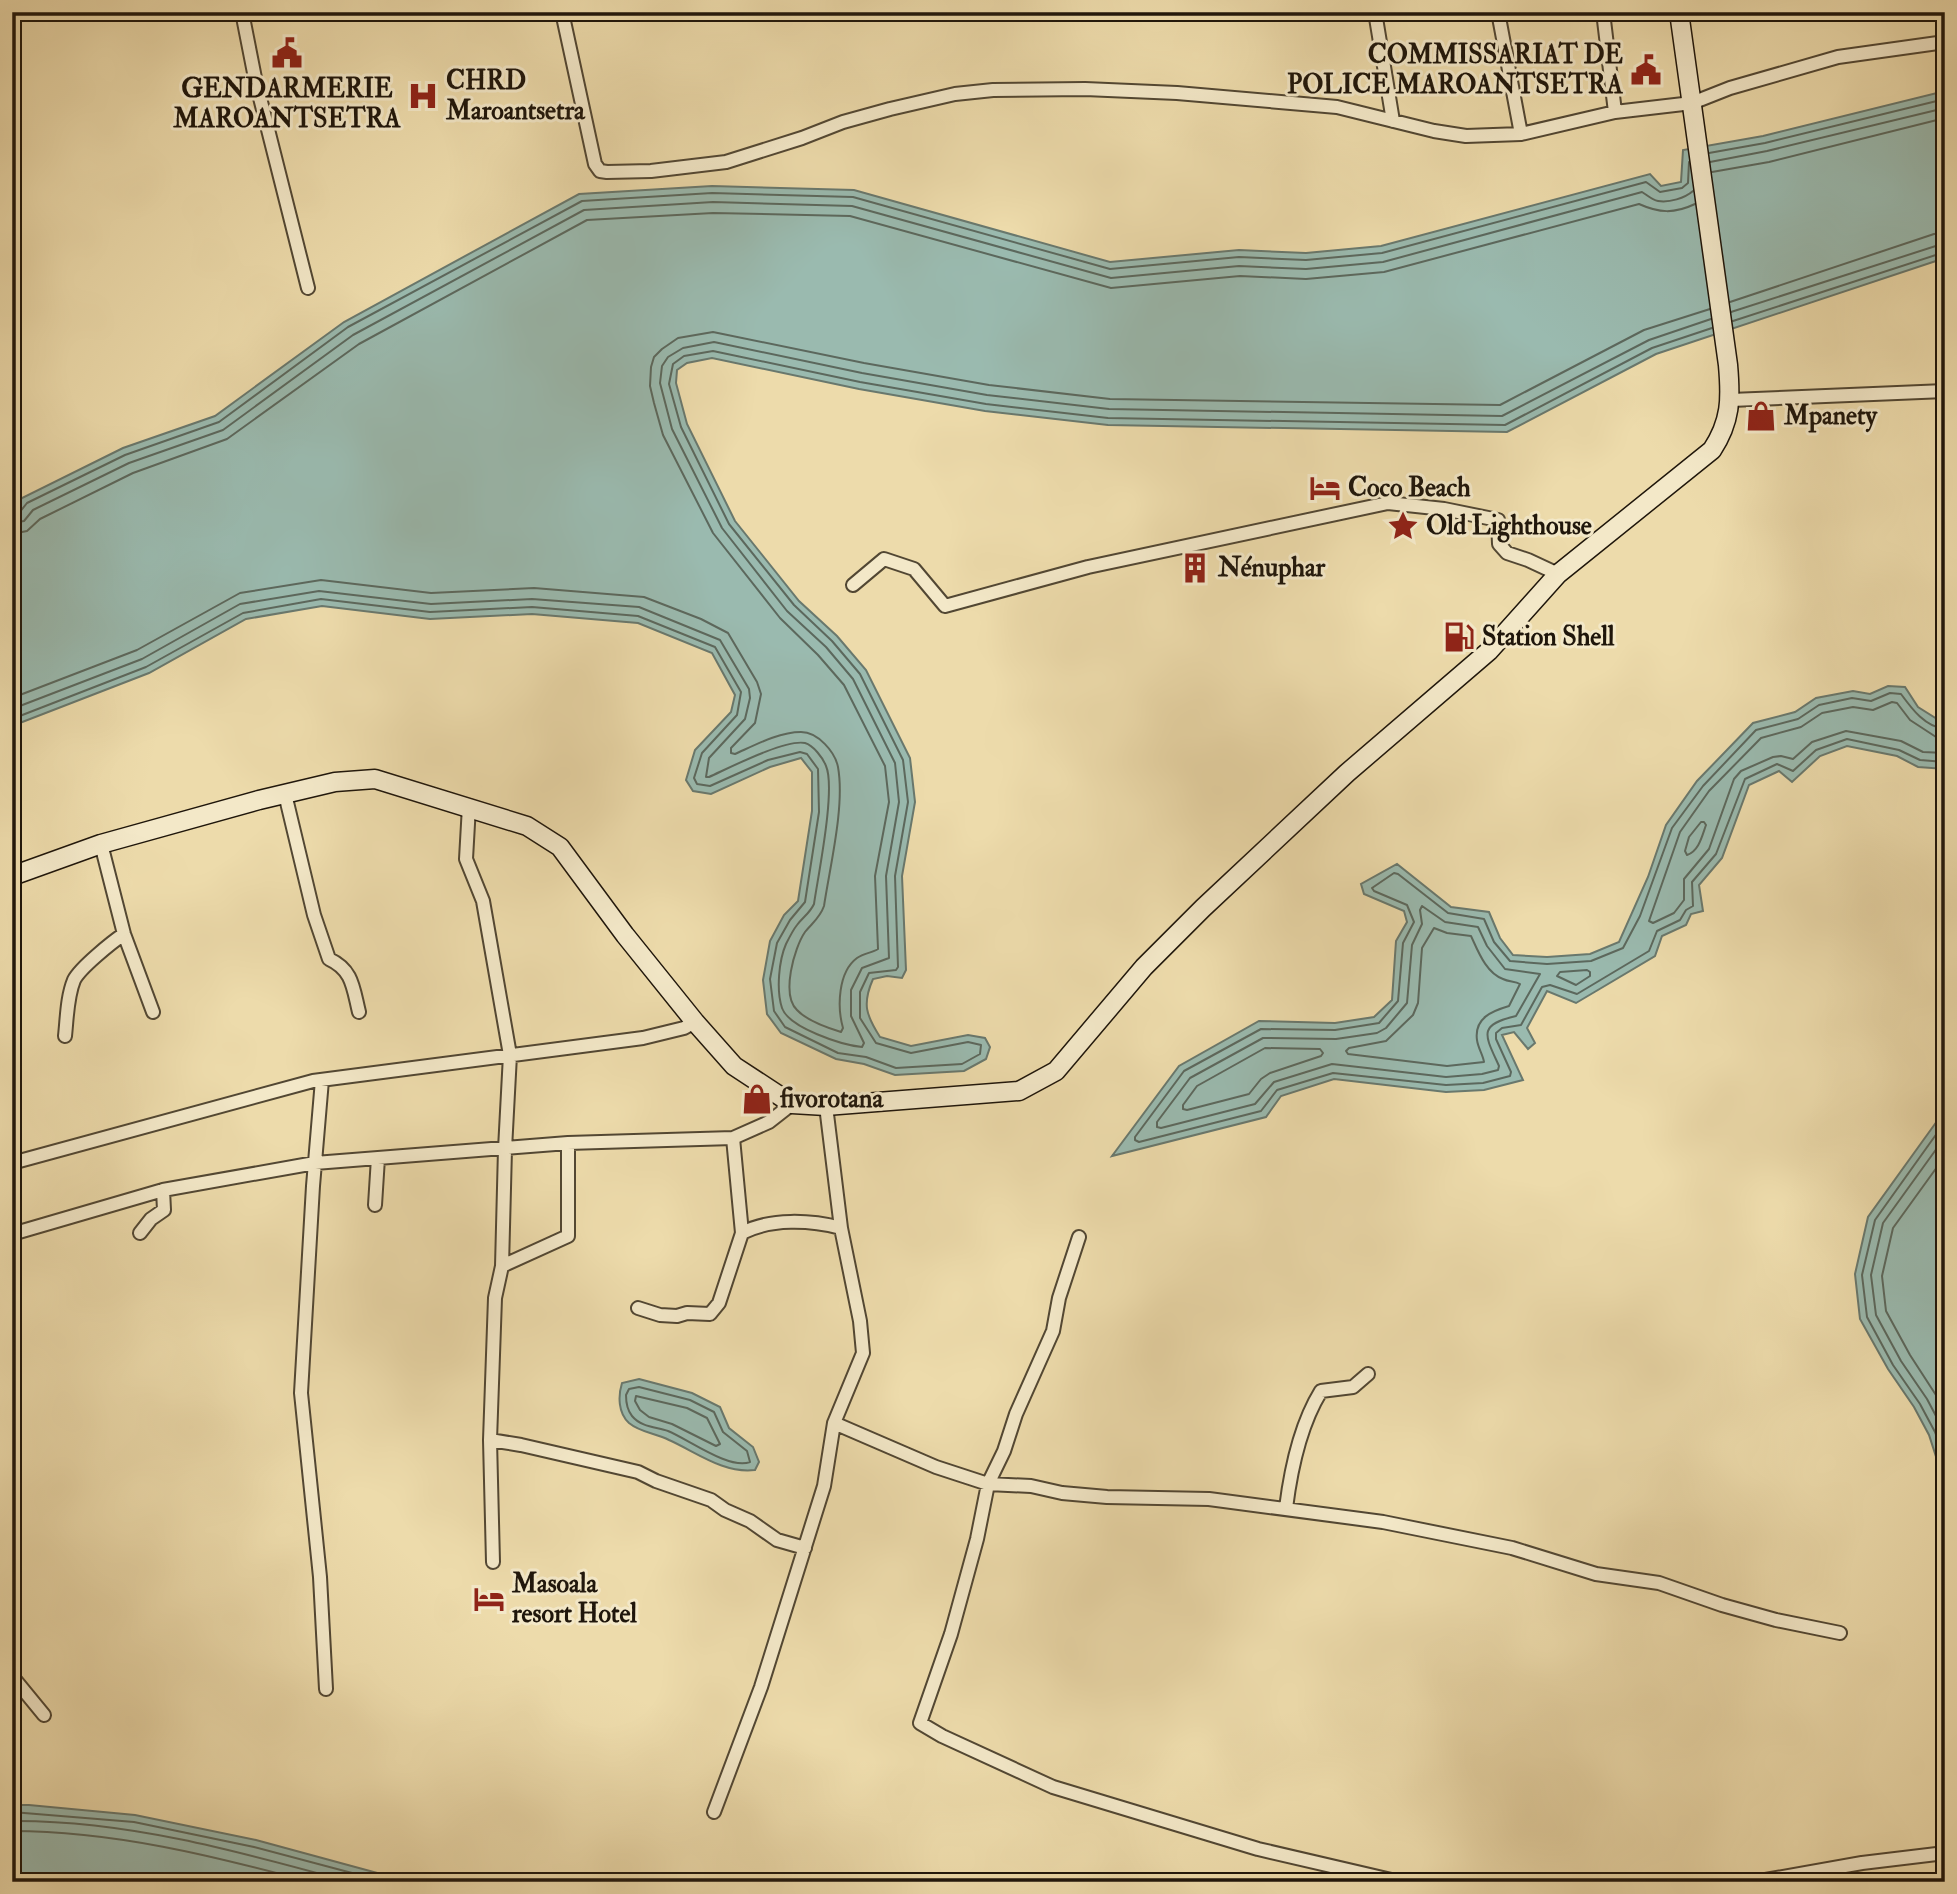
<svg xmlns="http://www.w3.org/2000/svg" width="1957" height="1894" font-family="'IM FELL Double Pica',serif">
  <rect width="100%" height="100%" fill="#eddbab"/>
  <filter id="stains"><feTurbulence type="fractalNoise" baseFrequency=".00286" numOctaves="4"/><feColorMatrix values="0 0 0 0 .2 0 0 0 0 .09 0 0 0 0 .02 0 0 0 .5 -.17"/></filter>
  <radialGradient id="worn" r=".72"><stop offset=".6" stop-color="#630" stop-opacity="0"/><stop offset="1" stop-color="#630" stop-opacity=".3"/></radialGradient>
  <!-- water -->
  <path fill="#9abaaf" stroke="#69786d" stroke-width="2" d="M 1945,91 L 1945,258 L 1656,354 L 1507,432 L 1108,425 L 985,411 L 859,389 L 712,358 L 687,363 L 677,370 L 676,383 L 687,424 L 735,521 L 799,601 L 837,636 L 866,670 L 910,758 L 915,802 L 902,876 L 906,970 L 902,978 L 887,976 L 873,979 C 862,1004 866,1015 880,1037 L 911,1046 L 968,1035 L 985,1038 L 990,1047 L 986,1059 L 964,1071 L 895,1075 L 864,1064 L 836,1059 L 781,1033 L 767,1014 L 763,980 L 770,941 L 784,915 L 798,901 L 812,811 L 812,772 L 801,758 L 770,767 L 711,794 L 693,791 L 686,780 L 695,750 L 731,712 L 735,695 L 712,653 L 638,623 L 532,614 L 430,619 L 322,606 L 246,619 L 149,673 L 12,726 L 12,511 L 22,498 L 123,448 L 215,416 L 344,322 L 579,194 L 712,186 L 854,190 L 1110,262 L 1239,250 L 1306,253 L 1381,246 L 1650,174 L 1661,186 L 1681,182 L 1683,150 L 1763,136 Z
    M 1888,686 L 1905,687 L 1918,707 L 1945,724 L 1945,769 L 1918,767 L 1897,756 L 1847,746 L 1820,756 L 1792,782 L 1779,771 L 1749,785 L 1722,858 L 1699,885 L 1703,911 L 1691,914 L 1686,925 L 1662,936 L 1655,956 L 1576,1003 L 1547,991 L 1527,1028 L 1535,1043 L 1528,1049 L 1514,1032 L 1502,1035 L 1523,1080 L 1484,1090 L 1446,1092 L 1334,1079 L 1281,1096 L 1266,1117 L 1112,1156 L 1179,1066 L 1259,1021 L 1335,1023 L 1374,1017 L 1392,1000 L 1396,941 L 1407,922 L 1404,911 L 1364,894 L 1361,884 L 1397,864 L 1451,907 L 1489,912 L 1500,938 L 1513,955 L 1547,957 L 1590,954 L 1619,942 L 1648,877 L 1666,825 L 1697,781 L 1753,723 L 1795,712 L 1816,698 L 1853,691 L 1870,694 Z
    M 1945,1110 L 1945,1509 L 1939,1466 L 1929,1435 L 1914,1407 L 1888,1369 L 1860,1319 L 1855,1274 L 1868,1217 Z
    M 639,1379 L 692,1393 L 720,1407 L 729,1428 L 753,1447 L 759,1462 L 755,1470 C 724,1474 696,1452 669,1440 C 656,1433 641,1433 629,1423 C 618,1413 618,1396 622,1383 Z
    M 12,1805 L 29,1805 L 135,1815 L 256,1840 L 381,1874 L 425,1882 L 12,1882 Z"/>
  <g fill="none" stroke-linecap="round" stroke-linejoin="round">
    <!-- shore -->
    <path stroke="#5c685d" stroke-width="2" d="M 1709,153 L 1765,143 L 1945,99
      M 1710,162 L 1767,151 L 1945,108
      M 1712,172 L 1769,162 L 1945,118
      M 1730,302 L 1934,234 L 1945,233
      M 1731,312 L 1945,243
      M 1733,321 L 1945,252
      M 12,515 L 19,513 L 27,503 L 125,455 L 219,422 L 348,327 L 582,201 L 712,193 L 853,197 L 1110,269 L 1239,257 L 1306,260 L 1382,253 L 1646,182 L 1660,192 L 1682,188 L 1688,183 L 1689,162
      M 12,523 L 24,521 L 33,510 L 129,463 L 223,430 L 353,335 L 584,210 L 713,202 L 852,206 L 1111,278 L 1239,266 L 1306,269 L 1383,262 L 1642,192 C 1647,195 1652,200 1658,201 C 1669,203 1685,198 1693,191
      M 12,534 L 27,531 L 40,519 L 133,473 L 227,439 L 359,344 L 587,220 L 713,213 L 850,216 L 1111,288 L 1240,276 L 1306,279 L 1384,272 L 1639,204 C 1659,213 1674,214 1695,204
      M 12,698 L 137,650 L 240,593 L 321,580 L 431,593 L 534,588 L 644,597 L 701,619 L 728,633 L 757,682 L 761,694 L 755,723 L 731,748 L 731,753 L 735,754 C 755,745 779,732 801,732 C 818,732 835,752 838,767 C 845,806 830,866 824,906 C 820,918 812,923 805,932 C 794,948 781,995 797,1010 C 806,1020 828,1028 841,1032 L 843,1028 C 837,1007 838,972 857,958 C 864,953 872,953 878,949 L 875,876 L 889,802 L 885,766 L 844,685 L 818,655 L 780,618 L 713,533 L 663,435 L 654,403 L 650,386 L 651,367 L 654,357 L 662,349 L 678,338 L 713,332 L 864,363 L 989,385 L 1110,399 L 1500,405 L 1644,330 L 1710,309
      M 12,709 L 142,659 L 240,604 L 319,591 L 431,604 L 532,599 L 639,607 L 720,640 L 749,689 L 750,698 L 745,719 L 709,758 L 706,777 L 709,777 C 729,768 785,739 805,743 C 813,745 823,758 826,766 C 836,789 818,876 814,904 C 810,913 803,917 797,925 C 793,930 789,938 786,944 C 779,960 776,990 782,1008 C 789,1028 842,1045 862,1047 L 864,1043 L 851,1016 L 851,990 L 862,968 L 889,958 L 886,876 L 899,802 L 895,763 L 853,679 L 826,647 L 787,611 L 722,528 L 672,429 L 660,383 L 662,366 L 668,357 L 683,348 L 714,342 L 862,373 L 987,395 L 1109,409 L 1502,416 L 1649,340 L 1711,319
      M 12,719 L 146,667 L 243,613 L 321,599 L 430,612 L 532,607 L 638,616 L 715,647 L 741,692 L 737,715 L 702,753 L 694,778 L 697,784 L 710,786 L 768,760 L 800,752 L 807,754 L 818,769 L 819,812 L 805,902 L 790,920 L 777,943 L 770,979 L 774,1011 L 785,1027 L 838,1053 L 866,1057 L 896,1068 L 962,1064 L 980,1054 L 981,1045 L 968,1042 L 911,1053 L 876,1043 L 860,1018 L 860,992 L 869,973 L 896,970 L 898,967 L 895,876 L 908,802 L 903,760 L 860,674 L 832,641 L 794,605 L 729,524 L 681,427 L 669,384 L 673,364 L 684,356 L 713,351 L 860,382 L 986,404 L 1108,418 L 1505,425 L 1652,348 L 1712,328
      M 1945,729 C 1925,727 1912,709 1901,694 L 1890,693 L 1871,701 L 1852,698 L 1819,705 L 1798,719 L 1756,730 L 1703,786 L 1672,828 L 1640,916 L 1623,948 L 1591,961 L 1547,964 L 1510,961 L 1494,942 L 1484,919 L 1448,913 L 1398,874 L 1394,873 L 1372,888 L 1374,891 L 1407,905 L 1414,922 L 1403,943 L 1398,1001 L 1379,1023 L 1335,1030 L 1261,1029 L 1184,1071 L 1135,1137 L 1135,1140 L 1139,1142 L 1261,1111 L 1277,1090 L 1333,1073 L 1446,1085 L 1483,1083 L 1510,1076 L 1511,1072 L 1496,1039 L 1496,1033 L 1502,1028 L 1521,1025 L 1542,987 L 1550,985 L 1577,994 L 1649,951 L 1657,931 L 1680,920 L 1686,910 L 1693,906 L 1692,882 L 1716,854 L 1745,779 L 1777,764 L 1793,771 L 1816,750 L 1847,739 L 1899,750 L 1920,760 L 1945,762
      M 1945,738 L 1936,737 L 1910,720 L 1897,703 L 1892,702 L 1873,710 L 1853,707 L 1822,713 L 1801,727 L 1761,738 L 1709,791 L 1680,832 L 1649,921 L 1653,923 L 1674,913 L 1684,900 L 1684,879 L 1709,849 L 1734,779 L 1741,771 L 1773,757 L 1781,756 L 1793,759 L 1812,742 L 1846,731 L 1901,741 L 1923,752 L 1945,753
      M 1701,822 L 1704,822 L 1706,825 C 1702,836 1699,851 1687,855 L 1685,851 L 1689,837 Z
      M 1422,906 L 1445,922 L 1478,927 L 1487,946 L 1505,969 L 1540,974 L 1516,1016 C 1477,1025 1485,1035 1499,1066 L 1498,1070 L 1482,1074 L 1446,1077 L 1332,1064 L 1274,1082 L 1255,1104 L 1161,1128 L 1157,1127 L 1157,1122 L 1190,1078 L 1263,1038 L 1336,1039 L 1377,1033 L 1386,1028 L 1407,1003 L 1412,945 L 1422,924 L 1420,910 Z
      M 1434,928 L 1447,933 L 1471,936 C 1478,951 1486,973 1503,979 C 1509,982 1515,981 1520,984 L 1509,1006 C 1492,1011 1474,1018 1477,1040 C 1478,1048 1483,1055 1484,1062 L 1447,1066 L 1348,1054 L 1346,1051 L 1349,1048 L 1386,1041 L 1413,1015 L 1418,1003 L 1422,948 Z
      M 1587,970 L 1590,972 L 1590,976 L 1576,985 L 1557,976 L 1560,972 Z
      M 1265,1048 L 1320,1049 L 1323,1053 L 1321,1056 L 1270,1073 L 1261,1079 L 1249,1094 L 1187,1110 L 1183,1109 L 1183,1105 L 1197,1086 Z
      M 1945,1122 L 1875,1220 L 1862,1275 L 1867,1317 L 1893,1365 L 1920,1404 L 1935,1432 L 1945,1460
      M 1945,1137 L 1883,1223 L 1871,1275 L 1876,1315 L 1901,1361 L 1927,1399 L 1945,1433
      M 1945,1156 L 1893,1228 L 1882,1276 L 1886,1311 L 1910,1355 L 1945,1409
      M 639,1387 L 690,1400 L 714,1412 L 723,1432 L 747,1451 L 750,1462 C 729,1470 688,1439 668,1431 C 656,1427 641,1427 632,1416 C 628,1411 626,1402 626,1395 L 629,1389 Z
      M 636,1396 L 687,1408 L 707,1418 L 720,1444 L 716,1446 L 672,1424 L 649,1417 L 640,1410 L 635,1401 Z
      M 12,1812 L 134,1822 L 254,1847 L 386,1882
      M 12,1821 C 127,1820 241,1852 350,1882
      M 12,1831 C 113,1831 214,1856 310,1882"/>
    <!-- street casing -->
    <g stroke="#524733" stroke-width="16">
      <path id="street" d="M 242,12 L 255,78 L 308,288
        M 562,12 L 595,164 L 600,171 L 607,172 L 651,171 L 726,162 L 802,138 L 843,122 L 890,109 L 955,94 L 993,90 L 1085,89 L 1177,93 L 1337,107 L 1434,131 L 1466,136 L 1521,134 L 1615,112 L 1692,103 L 1730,88 L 1838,57 L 1945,42
        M 1375,12 L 1393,121
        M 1498,12 L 1521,134
        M 1603,12 L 1615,112
        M 1731,400 L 1945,391
        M 853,585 L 884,559 L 914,569 L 945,606 L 1088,567 L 1388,503 L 1444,509 L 1498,520 L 1499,544 L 1507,553 L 1528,560 L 1558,574
        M 285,794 L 314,915 L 329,959 C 353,970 353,988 359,1012
        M 469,806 L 466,859 L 483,901 L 510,1055 L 505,1149 L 502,1266 L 495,1298 L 490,1440 L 493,1562
        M 101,844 L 124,934 L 153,1012
        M 65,1036 C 67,1018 67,997 74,980 C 80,968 112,942 124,934
        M 322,1080 L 313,1186 L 301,1393 L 320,1577 L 326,1689
        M 733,1138 L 742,1233
        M 12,1163 L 313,1081 L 643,1038 L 684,1028 L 695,1022
        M 375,1205 L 378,1158
        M 140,1233 L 151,1219 L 164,1210 L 163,1190
        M 12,1234 L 163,1190 L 315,1163 L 568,1143 L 733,1138 L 769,1122 L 792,1104
        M 1079,1237 L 1059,1298 L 1053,1331 L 1016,1414 L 1004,1451 L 988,1484 L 977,1539 L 951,1634 L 920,1723 L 942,1736 L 1053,1787 L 1258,1849 L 1400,1882
        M 502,1266 L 568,1236 L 568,1143
        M 638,1308 L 660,1315 L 677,1316 L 687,1313 L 710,1314 L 719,1303 L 742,1233 C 771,1218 810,1220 841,1228
        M 834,1423 L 936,1467 L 988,1484 L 1031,1486 L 1062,1493 L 1107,1497 L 1209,1499 L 1383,1522 L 1512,1548 L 1596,1574 L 1659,1583 L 1722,1605 L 1776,1620 L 1840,1633
        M 490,1440 L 521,1445 L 638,1472 L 656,1481 L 711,1500 L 725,1510 L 750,1521 L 777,1540 L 805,1548
        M 1286,1508 C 1291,1468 1300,1425 1321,1391 L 1353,1387 L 1368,1374
        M 12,1676 L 44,1715
        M 714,1812 L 761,1687 L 824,1486 L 834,1423 L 863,1353 L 860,1321 L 841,1228 L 826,1106
        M 1754,1882 L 1862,1863 L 1945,1853"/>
    </g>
    <!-- secondary casing -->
    <g stroke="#1f160b" stroke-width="21">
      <path id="secondary" d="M 12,876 L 101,844 L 259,800 L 335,782 L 375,779 L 527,826 L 560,847 L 625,935 L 695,1022 L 734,1066 L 792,1104 L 826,1106 L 1019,1091 L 1056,1071 L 1144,967 L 1203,908 L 1347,773 L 1489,651 L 1558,574 L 1712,450 C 1731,421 1731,399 1728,365 L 1679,12"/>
    </g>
    <!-- street -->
    <use href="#street" stroke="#f3e8c8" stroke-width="12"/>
    <!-- secondary -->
    <use href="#secondary" stroke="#f3e8c8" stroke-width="18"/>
  </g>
  <!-- icons -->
  <defs>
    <g id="civic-bare" transform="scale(2.415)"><path d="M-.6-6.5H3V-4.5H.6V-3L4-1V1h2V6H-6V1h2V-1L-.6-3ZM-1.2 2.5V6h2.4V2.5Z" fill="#8f2418" stroke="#f3e8c8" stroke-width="2.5" paint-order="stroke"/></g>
    <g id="hospital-bare" transform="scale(2.415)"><path d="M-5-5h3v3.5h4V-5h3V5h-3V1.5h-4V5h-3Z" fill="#8f2418" stroke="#f3e8c8" stroke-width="2.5" paint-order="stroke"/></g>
    <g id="shop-bare" transform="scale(2.415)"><path d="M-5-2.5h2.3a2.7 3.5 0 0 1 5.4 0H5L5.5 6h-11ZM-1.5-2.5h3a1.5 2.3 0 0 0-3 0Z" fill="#8f2418" stroke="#f3e8c8" stroke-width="2.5" paint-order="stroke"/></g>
    <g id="hotel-bare" transform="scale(2.415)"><path d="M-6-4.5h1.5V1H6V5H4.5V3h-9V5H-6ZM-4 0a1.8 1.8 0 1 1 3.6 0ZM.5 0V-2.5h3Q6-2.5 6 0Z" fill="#8f2418" stroke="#f3e8c8" stroke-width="2.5" paint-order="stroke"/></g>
    <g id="sight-bare" transform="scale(2.415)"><path d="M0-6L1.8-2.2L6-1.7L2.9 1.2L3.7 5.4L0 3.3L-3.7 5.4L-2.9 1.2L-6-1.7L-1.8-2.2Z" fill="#8f2418" stroke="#f3e8c8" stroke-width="2.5" paint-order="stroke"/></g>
    <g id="building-bare" transform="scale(2.415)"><path d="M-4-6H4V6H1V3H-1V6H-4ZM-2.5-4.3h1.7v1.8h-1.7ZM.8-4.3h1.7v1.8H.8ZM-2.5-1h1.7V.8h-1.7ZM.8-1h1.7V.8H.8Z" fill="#8f2418" stroke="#f3e8c8" stroke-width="2.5" paint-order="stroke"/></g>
    <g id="fuel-bare" transform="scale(2.415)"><path d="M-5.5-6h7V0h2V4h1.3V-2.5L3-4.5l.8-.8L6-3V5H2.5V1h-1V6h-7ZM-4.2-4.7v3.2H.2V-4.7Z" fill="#8f2418" stroke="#f3e8c8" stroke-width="2.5" paint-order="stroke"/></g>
  </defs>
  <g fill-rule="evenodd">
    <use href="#civic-bare" x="287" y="53"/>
    <use href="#civic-bare" x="1646" y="70"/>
    <use href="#hospital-bare" x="423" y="96"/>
    <use href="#shop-bare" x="1761" y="416"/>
    <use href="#hotel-bare" x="1325" y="488"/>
    <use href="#sight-bare" x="1403" y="526"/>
    <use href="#building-bare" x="1195" y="568"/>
    <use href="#fuel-bare" x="1459" y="637"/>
    <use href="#shop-bare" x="757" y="1099"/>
    <use href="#hotel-bare" x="489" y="1599"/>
  </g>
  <g text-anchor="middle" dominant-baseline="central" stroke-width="6" stroke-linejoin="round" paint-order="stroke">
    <!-- poi labels -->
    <g font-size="26" font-weight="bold" fill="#1f160b" stroke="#f3e8c8" text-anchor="start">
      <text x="1623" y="55" text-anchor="end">COMMISSARIAT DE<tspan x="1623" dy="30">POLICE MAROANTSETRA</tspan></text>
      <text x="446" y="81">CHRD<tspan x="446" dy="30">Maroantsetra</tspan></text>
      <text x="287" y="89" text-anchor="middle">GENDARMERIE<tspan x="287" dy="30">MAROANTSETRA</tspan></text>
      <text x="1784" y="416">Mpanety</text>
      <text x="1348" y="488">Coco Beach</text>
      <text x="1426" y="526">Old Lighthouse</text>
      <text x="1218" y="568">Nénuphar</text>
      <text x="1482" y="637">Station Shell</text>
      <text x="780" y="1099">fivorotana</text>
      <text x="512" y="1584">Masoala<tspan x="512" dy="30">resort Hotel</tspan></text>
    </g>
  </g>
  <!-- margin -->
  <rect width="1957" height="1894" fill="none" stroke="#eddbab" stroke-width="42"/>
  <rect x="14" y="14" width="1929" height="1866" fill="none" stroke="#1f160b" stroke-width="3.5"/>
  <rect x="21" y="21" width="1915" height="1852" fill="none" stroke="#1f160b" stroke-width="2"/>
  <rect width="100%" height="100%" filter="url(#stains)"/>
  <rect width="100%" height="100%" fill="url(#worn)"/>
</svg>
